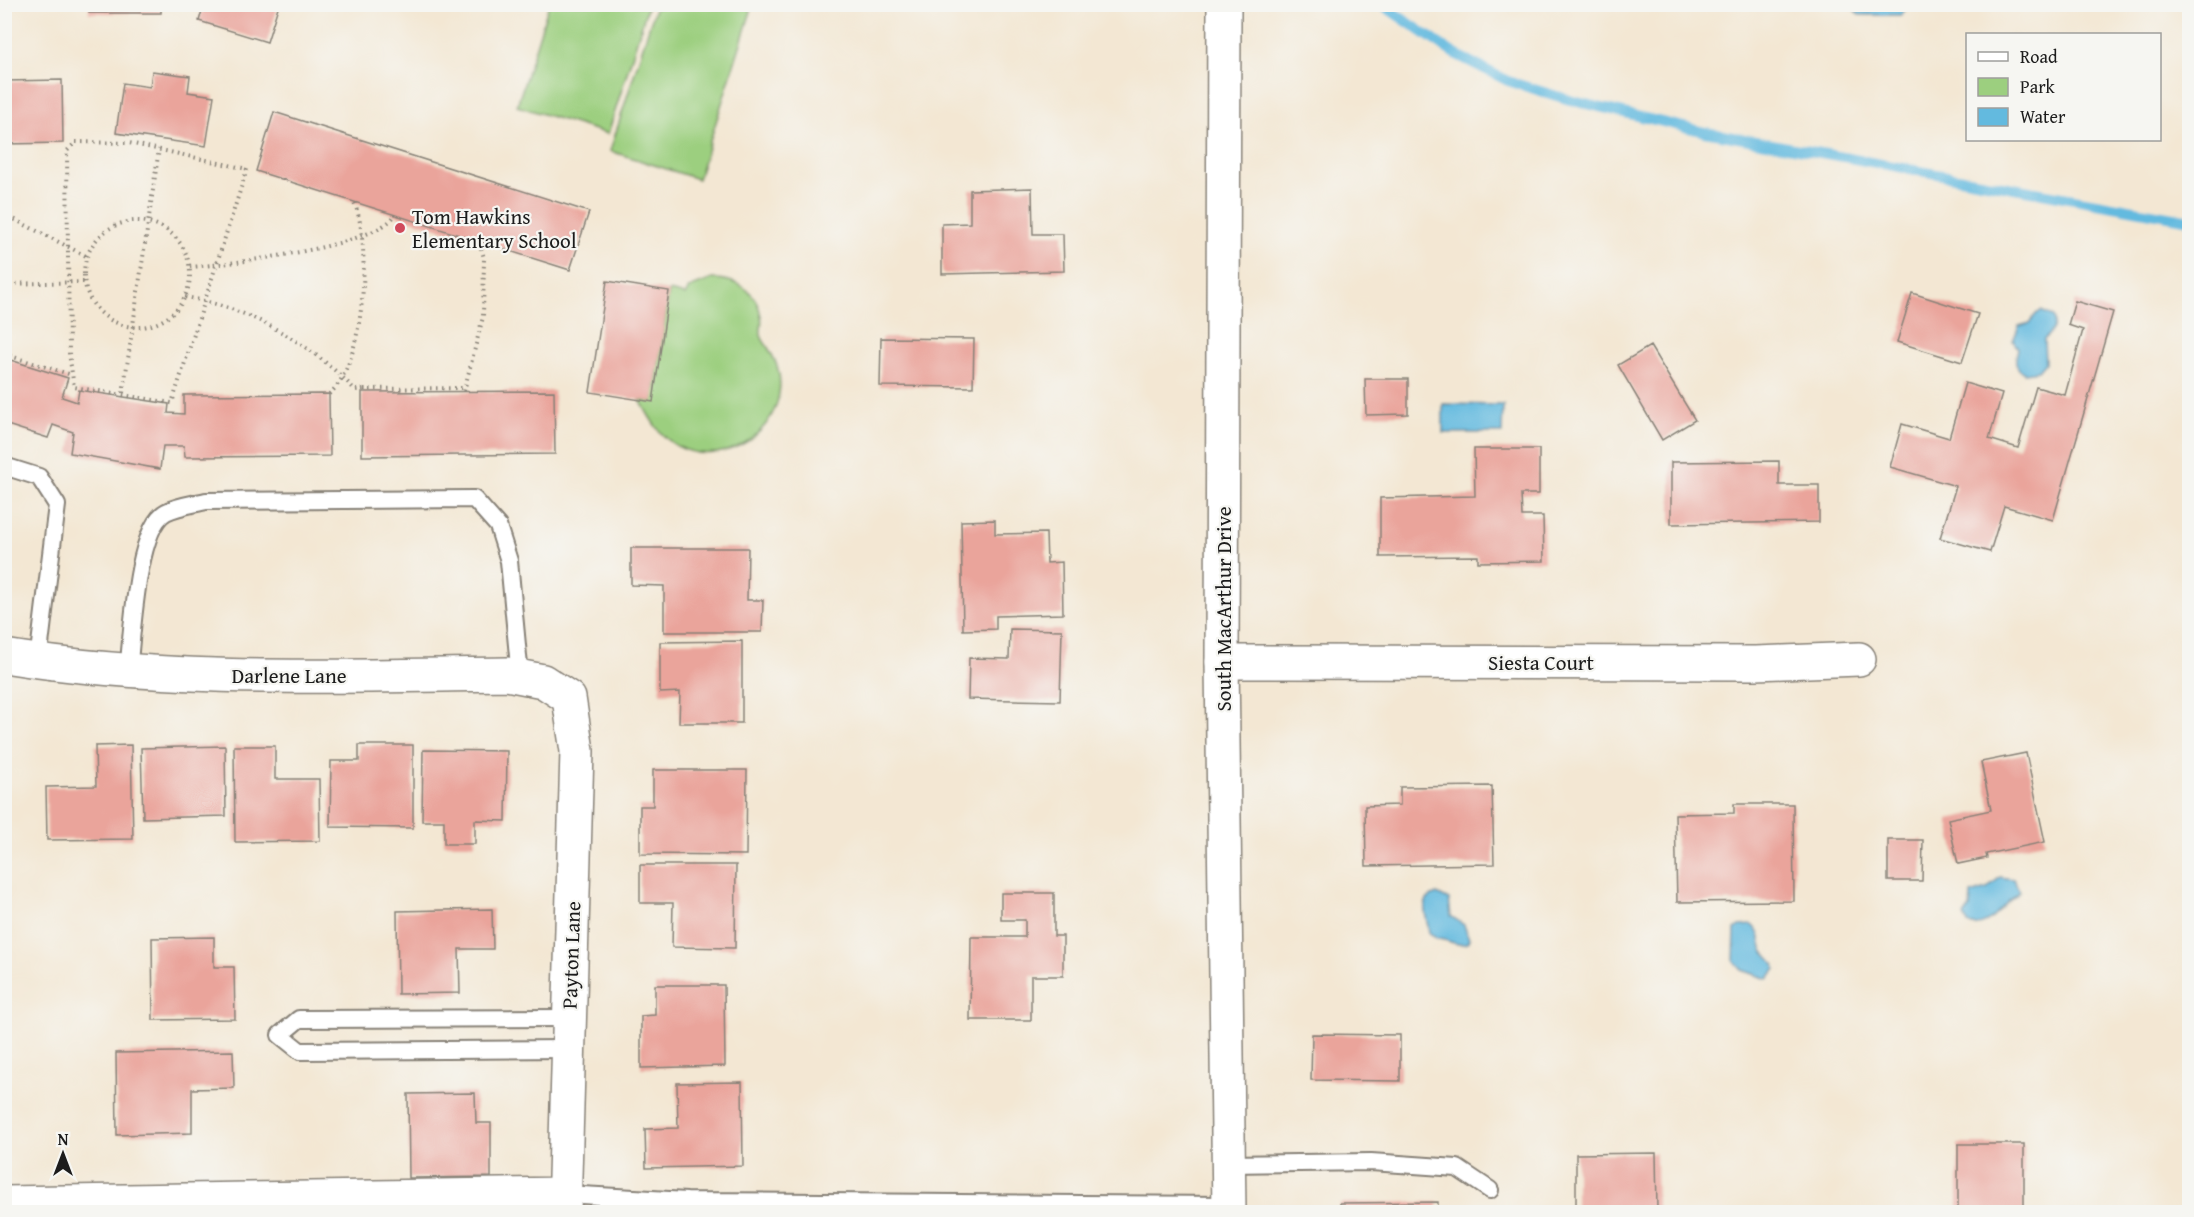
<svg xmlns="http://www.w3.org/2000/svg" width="2194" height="1217" font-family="'Gentium Book Plus',serif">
  <rect width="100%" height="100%" fill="#f6f6f2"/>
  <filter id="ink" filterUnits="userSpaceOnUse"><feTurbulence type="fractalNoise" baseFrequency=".0167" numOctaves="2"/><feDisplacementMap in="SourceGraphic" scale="12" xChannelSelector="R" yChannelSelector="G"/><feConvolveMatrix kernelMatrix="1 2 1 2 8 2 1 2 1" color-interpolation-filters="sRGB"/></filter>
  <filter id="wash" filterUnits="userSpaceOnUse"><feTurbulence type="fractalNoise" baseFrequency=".008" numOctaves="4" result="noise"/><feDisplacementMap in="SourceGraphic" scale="24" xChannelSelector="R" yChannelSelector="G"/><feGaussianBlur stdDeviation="1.35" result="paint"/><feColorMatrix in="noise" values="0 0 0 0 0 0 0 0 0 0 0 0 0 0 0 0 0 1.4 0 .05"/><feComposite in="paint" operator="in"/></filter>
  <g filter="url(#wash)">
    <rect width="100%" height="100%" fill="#f3e7d3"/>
    <!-- green -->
    <path fill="#9ccf7f" stroke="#5c764e" stroke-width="1.5" d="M 549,4 L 648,5 L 608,134 L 517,106 Z
      M 656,5 L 753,5 L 698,179 L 610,151 Z
      M 712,279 C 737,279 757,290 761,316 C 763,322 760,328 761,334 C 761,338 765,343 767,346 C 777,362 782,375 779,394 C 772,439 718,468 677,446 C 658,435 650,418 640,400 L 653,402 L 669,291 L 685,295 L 689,288 Z"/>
    <!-- water -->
    <path fill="#63badf" stroke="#406b7e" stroke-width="1.5" d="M 1850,5 L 1909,5 L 1901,15 L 1859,15 Z
      M 2041,311 L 2053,316 C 2057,327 2051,331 2044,340 L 2045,363 L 2038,371 L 2024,373 C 2012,365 2016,359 2018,348 L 2013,341 L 2019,326 L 2030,323 L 2036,314 Z
      M 1443,404 L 1503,405 L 1502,433 L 1443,433 Z
      M 2000,877 L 2013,879 L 2020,891 C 2017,896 2013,897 2009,901 C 1997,912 1987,930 1968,924 L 1964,916 L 1970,908 L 1971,894 L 1987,889 Z
      M 1437,894 L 1449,900 L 1451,916 L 1464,925 L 1469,939 L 1467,943 C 1457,947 1448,939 1437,939 L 1429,933 C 1428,918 1416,900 1437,894 Z
      M 1752,925 C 1765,937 1757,942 1764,952 C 1769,959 1774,960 1776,969 L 1768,979 L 1742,970 L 1734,961 L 1735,929 L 1739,926 Z"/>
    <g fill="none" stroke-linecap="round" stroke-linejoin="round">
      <!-- stream -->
      <path stroke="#63badf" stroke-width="10" d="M 1381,4 L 1453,53 L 1508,81 L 1573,101 L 1705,132 L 2190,220"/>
    </g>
    <g id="blocks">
      <!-- building -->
      <path fill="#eaa49b" d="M 89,4 L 161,4 L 161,13 L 89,13 Z
        M 204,4 L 279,4 L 267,42 L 199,21 Z
        M 152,71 L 190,76 L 188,92 L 214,96 L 206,146 L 116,133 L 123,83 L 150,87 Z
        M 62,80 L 63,143 L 4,144 L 4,81 Z
        M 274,112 L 589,212 L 570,270 L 256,171 Z
        M 1032,188 L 1033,234 L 1063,234 L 1064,271 L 942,274 L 942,224 L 970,223 L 970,190 Z
        M 607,281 L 669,291 L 653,402 L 590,392 Z
        M 1912,293 L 1978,314 L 1962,362 L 1897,342 Z
        M 2075,301 L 2113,312 L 2053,520 L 2004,506 L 1990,552 L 1940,538 L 1956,486 L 1890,467 L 1902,424 L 1949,438 L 1965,383 L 2002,394 L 1989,439 L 2018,448 L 2036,387 L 2065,395 L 2083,330 L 2068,325 Z
        M 881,338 L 974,339 L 973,387 L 880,386 Z
        M 1650,346 L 1695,420 L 1662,440 L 1618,365 Z
        M 4,358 L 68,378 L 62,397 L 77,402 L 79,390 L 169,404 L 168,413 L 184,414 L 184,395 L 329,394 L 330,456 L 185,457 L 184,446 L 163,446 L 160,469 L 70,453 L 73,432 L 53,425 L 48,438 L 4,424 Z
        M 1365,379 L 1408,379 L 1408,414 L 1366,415 Z
        M 554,391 L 555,454 L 362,456 L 362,392 Z
        M 1474,449 L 1539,449 L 1539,494 L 1521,494 L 1522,516 L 1543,516 L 1544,561 L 1478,562 L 1478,556 L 1380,557 L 1380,498 L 1475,496 Z
        M 1779,461 L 1779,485 L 1819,485 L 1819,522 L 1671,524 L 1671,462 Z
        M 995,520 L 995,534 L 1046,533 L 1047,563 L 1062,562 L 1063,614 L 996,616 L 996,629 L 963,630 L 961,521 Z
        M 631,548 L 748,548 L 747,600 L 763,600 L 762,632 L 664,632 L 664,586 L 631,585 Z
        M 1010,629 L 1062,630 L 1060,701 L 968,699 L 969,658 L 1009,659 Z
        M 742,641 L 742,723 L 679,723 L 680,692 L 660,693 L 660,642 Z
        M 131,745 L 133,839 L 47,840 L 46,787 L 96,786 L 95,746 Z
        M 359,745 L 413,745 L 413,828 L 330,827 L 331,761 L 359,761 Z
        M 225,746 L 226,816 L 143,818 L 141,748 Z
        M 234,746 L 275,746 L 275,779 L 319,779 L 320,841 L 235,842 Z
        M 423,750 L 507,751 L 506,821 L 475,820 L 475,844 L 444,844 L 444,821 L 422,821 Z
        M 2026,753 L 2045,842 L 1986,854 L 1987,858 L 1958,864 L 1948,819 L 1991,810 L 1981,762 Z
        M 653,770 L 747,770 L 746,855 L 640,854 L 640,806 L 653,806 Z
        M 1492,786 L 1494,864 L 1366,866 L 1365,806 L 1400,805 L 1400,787 Z
        M 1734,804 L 1793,804 L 1794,901 L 1677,902 L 1675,814 L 1734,813 Z
        M 1888,840 L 1923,840 L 1922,881 L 1888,881 Z
        M 640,865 L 736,865 L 735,948 L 672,947 L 673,903 L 640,903 Z
        M 1001,893 L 1054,893 L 1054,936 L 1063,936 L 1063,976 L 1031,976 L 1031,1020 L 970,1020 L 971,937 L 1025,937 L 1025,920 L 1001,920 Z
        M 492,909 L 493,949 L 459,949 L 460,993 L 398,994 L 397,911 Z
        M 214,937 L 214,967 L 234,967 L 235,1019 L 153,1020 L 152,938 Z
        M 655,985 L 724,985 L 725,1066 L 641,1068 L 641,1016 L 655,1015 Z
        M 1312,1034 L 1400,1035 L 1400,1081 L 1311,1080 Z
        M 233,1051 L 234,1088 L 192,1089 L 192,1133 L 117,1135 L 116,1053 Z
        M 742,1082 L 743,1166 L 646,1168 L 645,1129 L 678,1128 L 677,1083 Z
        M 475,1093 L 476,1123 L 491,1123 L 491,1177 L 409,1178 L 408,1094 Z
        M 1958,1144 L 2024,1144 L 2024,1212 L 1958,1212 Z
        M 1656,1153 L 1657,1210 L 1576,1211 L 1576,1154 Z
        M 1438,1202 L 1438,1212 L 1340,1212 L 1340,1203 Z"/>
    </g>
  </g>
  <g filter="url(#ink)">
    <use href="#blocks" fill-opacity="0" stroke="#888278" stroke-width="1.5"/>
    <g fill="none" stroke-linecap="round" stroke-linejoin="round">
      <!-- service casing -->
      <g stroke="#888278" stroke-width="20">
        <path id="service" d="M 4,466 L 39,477 L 57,505 L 38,661
          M 128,672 C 132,639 136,528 166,512 C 177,506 194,504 206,501 L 474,499 L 498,526 L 509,561 L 520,677
          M 568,1049 L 300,1051 L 280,1035 L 299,1019 L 569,1018
          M 1229,1164 L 1371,1162 L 1457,1168 L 1490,1190
          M 564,1194 L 687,1201 L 1229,1205"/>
      </g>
      <!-- minor casing -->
      <g stroke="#888278" stroke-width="36">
        <path id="minor" d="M 4,656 C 171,683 339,676 507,674 L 543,681 L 569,698 L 577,751 L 564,1212
          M 1222,662 L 1756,663 L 1859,659
          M 4,1203 L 564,1194"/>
      </g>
      <!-- tertiary casing -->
      <g stroke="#888278" stroke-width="36">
        <path id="tertiary" d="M 1224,4 L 1222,662 L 1229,1212"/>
      </g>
      <!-- path -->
      <path stroke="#888278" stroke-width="4" stroke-dasharray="1.5 4.5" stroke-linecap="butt" d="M 76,142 L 129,143 L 247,169 L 172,403 L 74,387 L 69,353 L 67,151 Z
        M 4,214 L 86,256
        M84 274a53 53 0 1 1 106 0a53 53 0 1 1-106 0Z
        M 190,267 C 230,264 376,247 395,215
        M 4,284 L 85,282
        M 185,297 C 249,308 311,343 355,390 L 364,389 L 362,392
        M 4,354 L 72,375
        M 364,389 L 464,388
        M 464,391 L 483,317 L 484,258 L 479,241
        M 123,393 L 159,149
        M 329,394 C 365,366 372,242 354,202"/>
      <!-- service -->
      <use href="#service" stroke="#fff" stroke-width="16"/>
      <!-- minor -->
      <use href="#minor" stroke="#fff" stroke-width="33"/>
      <!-- tertiary -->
      <use href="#tertiary" stroke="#fff" stroke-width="33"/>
    </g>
  </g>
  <!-- markers -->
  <circle fill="#d1495b" stroke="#f6f6f2" stroke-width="2" cx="400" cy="228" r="6"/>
  <g text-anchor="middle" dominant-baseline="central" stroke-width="4.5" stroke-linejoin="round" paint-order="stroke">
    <!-- poi labels -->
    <g font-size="21" fill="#1c1c1c" stroke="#f6f6f2" text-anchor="start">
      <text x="412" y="216">Tom Hawkins<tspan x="412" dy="24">Elementary School</tspan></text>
    </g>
    <!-- street labels -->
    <g font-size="21" fill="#1c1c1c" stroke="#f6f6f2">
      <text transform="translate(1223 609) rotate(-90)">South MacArthur Drive</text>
      <text x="1541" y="662">Siesta Court</text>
      <text x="289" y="675">Darlene Lane</text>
      <text transform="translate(571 955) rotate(-88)">Payton Lane</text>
    </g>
  </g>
  <!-- margin -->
  <rect width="2194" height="1217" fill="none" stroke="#f6f6f2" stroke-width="24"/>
  <!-- legend -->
  <rect x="1966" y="33" width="195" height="108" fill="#f6f6f2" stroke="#9f9f9c" stroke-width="1.5"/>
  <rect x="1978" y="52" width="30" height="9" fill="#ffffff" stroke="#9f9f9c" stroke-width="1.5"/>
  <text x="2020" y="63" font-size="18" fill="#1c1c1c">Road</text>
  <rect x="1978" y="78" width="30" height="18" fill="#9ccf7f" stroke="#9f9f9c" stroke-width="1.5"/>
  <text x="2020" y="93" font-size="18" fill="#1c1c1c">Park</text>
  <rect x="1978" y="108" width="30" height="18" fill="#63badf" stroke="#9f9f9c" stroke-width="1.5"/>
  <text x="2020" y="123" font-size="18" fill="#1c1c1c">Water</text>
  <!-- north arrow -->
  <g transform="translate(63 1154)" stroke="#f6f6f2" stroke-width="4.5" paint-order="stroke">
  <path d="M0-4.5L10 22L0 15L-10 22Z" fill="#1c1c1c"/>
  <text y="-9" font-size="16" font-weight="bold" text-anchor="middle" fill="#1c1c1c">N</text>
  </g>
</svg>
